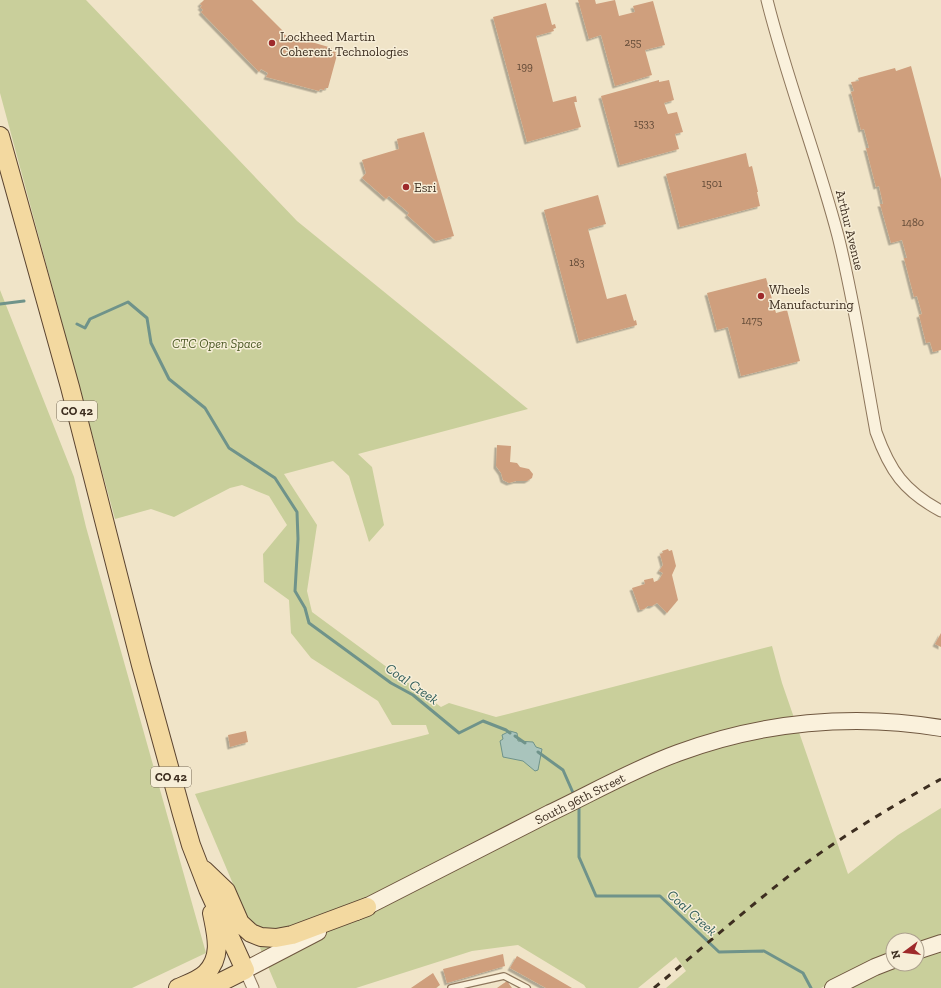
<svg xmlns="http://www.w3.org/2000/svg" width="941" height="988" font-family="'Zilla Slab',serif">
  <defs>
    <filter id="shadow"><feDropShadow dx="-2.5" dy="2.5" stdDeviation="0" flood-color="#0004"/></filter>
  </defs>
  <rect width="100%" height="100%" fill="#f0e4c8"/>
  <!-- green -->
  <path fill="#c9cf9b" fill-rule="evenodd" d="M 0,0 L 86,0 L 297,221 L 528,409 L 358,454 L 372,467 L 384,525 L 369,542 L 349,476 L 333,461 L 284,474 L 317,525 L 307,591 L 312,612 L 441,707 L 449,703 L 496,717 L 772,646 L 782,683 L 848,874 L 898,835 L 941,808 L 941,988 L 842,988 L 837,979 L 821,988 L 666,988 L 686,971 L 676,957 L 638,988 L 586,988 L 584,985 L 518,945 L 472,951 L 356,988 L 277,988 L 195,794 L 429,734 L 426,725 L 392,725 L 378,701 L 311,658 L 291,633 L 289,600 L 264,582 L 263,554 L 287,525 L 269,496 L 242,485 L 230,488 L 174,517 L 151,509 L 115,519 L 0,93 ZM 893,940 L 917,940 L 917,964 L 893,964 Z
    M 0,290 L 74,477 L 86,527 L 206,953 L 132,988 L 0,988 Z"/>
  <!-- water -->
  <path fill="#a9c4bc" stroke="#6f938a" d="M 510,731 L 517,733 L 518,741 L 533,742 L 536,747 L 542,749 L 538,770 L 535,771 L 523,761 L 503,757 L 500,741 L 503,739 L 502,735 Z"/>
  <g fill="none" stroke-linecap="round" stroke-linejoin="round">
    <!-- stream -->
    <path stroke="#6f938a" stroke-width="3" d="M 0,304 L 24,301
      M 77,324 L 85,328 L 90,319 L 128,302 L 147,318 L 151,343 L 169,379 L 205,408 L 229,448 L 275,478 L 297,512 L 298,539 L 295,591 L 305,608 L 309,623 L 391,683 L 413,695 L 459,733 L 483,721 L 506,730 L 510,733
      M 515,736 L 525,743
      M 538,752 L 563,770 L 574,795
      M 578,804 L 579,807 L 579,857 L 596,896 L 660,896 L 719,952 L 764,951 L 803,973 L 811,988"/>
  </g>
  <!-- building -->
  <path fill="#cf9f7d" filter="url(#shadow)" d="M 204,0 L 252,0 L 284,32 L 282,33 L 290,38 L 291,36 L 332,48 L 331,51 L 336,52 L 335,54 L 337,55 L 328,88 L 325,88 L 324,90 L 320,89 L 319,91 L 266,77 L 268,73 L 261,69 L 259,72 L 201,12 L 203,10 L 200,7 L 202,6 L 200,4 Z
    M 578,0 L 595,0 L 596,4 L 615,0 L 619,16 L 635,12 L 633,6 L 653,1 L 665,45 L 645,50 L 652,75 L 615,86 L 601,35 L 589,39 Z
    M 546,3 L 552,25 L 555,24 L 556,28 L 553,29 L 554,31 L 536,36 L 553,102 L 576,96 L 577,102 L 574,102 L 581,127 L 527,142 L 493,17 Z
    M 911,66 L 941,179 L 941,350 L 933,352 L 930,342 L 926,343 L 919,315 L 922,314 L 917,296 L 914,297 L 904,258 L 907,258 L 902,240 L 891,243 L 880,204 L 883,204 L 879,186 L 876,187 L 866,148 L 869,148 L 864,129 L 861,130 L 851,92 L 854,91 L 851,82 L 859,81 L 858,78 L 895,68 L 896,71 Z
    M 659,80 L 659,82 L 669,80 L 674,100 L 664,103 L 668,114 L 677,112 L 683,132 L 675,134 L 679,149 L 620,165 L 601,96 Z
    M 424,132 L 454,236 L 436,241 L 407,215 L 409,213 L 389,196 L 386,199 L 362,178 L 366,173 L 362,160 L 399,149 L 397,139 Z
    M 746,153 L 749,167 L 752,166 L 758,192 L 757,192 L 760,206 L 680,227 L 666,174 Z
    M 598,195 L 606,224 L 588,229 L 607,299 L 626,294 L 634,321 L 636,320 L 637,325 L 579,341 L 544,210 Z
    M 766,278 L 776,313 L 787,310 L 800,361 L 741,376 L 728,327 L 717,330 L 707,293 Z
    M 497,445 L 511,446 L 510,462 L 517,463 L 520,467 L 529,469 L 533,474 L 532,478 L 527,481 L 516,481 L 509,483 L 503,480 L 501,473 L 496,466 Z
    M 668,549 L 669,551 L 672,550 L 676,566 L 672,575 L 678,600 L 667,613 L 657,603 L 652,606 L 648,606 L 644,609 L 640,610 L 632,588 L 645,584 L 644,580 L 653,578 L 654,582 L 659,580 L 663,573 L 659,571 L 663,565 L 660,554 L 663,553 L 662,551 Z
    M 941,633 L 941,647 L 935,644 Z
    M 246,731 L 248,742 L 230,747 L 228,735 Z
    M 503,954 L 505,966 L 447,983 L 443,969 Z
    M 517,956 L 572,988 L 546,988 L 510,968 Z
    M 433,973 L 440,985 L 436,988 L 411,988 Z
    M 507,981 L 512,988 L 497,988 Z"/>
  <g fill="none" stroke-linecap="round" stroke-linejoin="round">
    <!-- service casing -->
    <g stroke="#8d765c" stroke-width="8">
      <path id="service" d="M 451,988 L 504,976 L 527,988"/>
    </g>
    <!-- minor casing -->
    <g stroke="#8d765c" stroke-width="13">
      <path id="minor" d="M 767,0 C 787,80 817,156 838,236 C 854,300 864,367 876,432 C 890,471 904,491 941,511
        M 245,970 L 253,988"/>
    </g>
    <!-- secondary casing -->
    <g stroke="#6f573f" stroke-width="18">
      <g id="secondary">
        <path id="s1" d="M 356,912 C 421,879 485,846 550,813 C 592,793 634,769 678,753 C 761,722 853,713 941,728"/>
        <path d="M 917,951 L 941,943"/>
        <path d="M 245,970 L 318,932"/>
        <path d="M 833,988 L 875,967 L 893,960"/>
      </g>
    </g>
    <!-- primary casing -->
    <g stroke="#5b4430" stroke-width="20">
      <path id="primary" d="M 0,136 L 70,387 L 141,665 L 182,814 L 191,845 L 208,889 L 245,970 L 209,988
        M 204,870 L 226,891 L 240,923 L 251,933 L 261,937 L 276,938 L 292,935 L 367,907
        M 178,988 C 187,984 199,980 206,973 C 223,956 216,934 212,913"/>
    </g>
    <!-- service -->
    <use href="#service" stroke="#faf1dc" stroke-width="5.5"/>
    <!-- minor -->
    <use href="#minor" stroke="#faf1dc" stroke-width="11"/>
    <!-- secondary -->
    <use href="#secondary" stroke="#faf1dc" stroke-width="16"/>
    <!-- primary -->
    <use href="#primary" stroke="#f3d9a0" stroke-width="18"/>
    <!-- rail -->
    <path stroke="#3d2e20" stroke-width="3" stroke-dasharray="7 7" stroke-linecap="butt" d="M 654,988 C 700,950 744,911 790,875 C 837,839 889,808 941,779"/>
  </g>
  <!-- markers -->
  <g fill="#9e2a2b" stroke="#f7eed8" stroke-width="1.5">
    <circle cx="272" cy="43" r="4"/>
    <circle cx="406" cy="187" r="4"/>
    <circle cx="761" cy="296" r="4"/>
  </g>
  <g text-anchor="middle" dominant-baseline="central" stroke-width="3" stroke-linejoin="round" paint-order="stroke">
    <!-- number labels -->
    <g font-size="11" fill="#624a37">
      <text x="633" y="42">255</text>
      <text x="525" y="66">199</text>
      <text x="644" y="123">1533</text>
      <text x="712" y="183">1501</text>
      <text x="913" y="222">1480</text>
      <text x="577" y="262">183</text>
      <text x="752" y="320">1475</text>
    </g>
    <!-- shield labels -->
    <g fill="#f7eed8" stroke="#756857" stroke-width="1">
      <rect x="57" y="401" width="40" height="20" rx="3"/>
      <rect x="151" y="767" width="40" height="20" rx="3"/>
    </g>
    <g font-size="12" font-weight="bold" fill="#3d2e20">
      <text x="77" y="411">CO 42</text>
      <text x="171" y="777">CO 42</text>
    </g>
    <!-- poi labels -->
    <g font-size="13" fill="#3d2e20" stroke="#f7eed8" text-anchor="start">
      <text x="280" y="36">Lockheed Martin<tspan x="280" dy="15">Coherent Technologies</tspan></text>
      <text x="414" y="187">Esri</text>
      <text x="769" y="289">Wheels<tspan x="769" dy="15">Manufacturing</tspan></text>
    </g>
    <!-- street labels -->
    <g font-size="13" fill="#3d2e20" stroke="#f7eed8">
      <text transform="translate(850 230) rotate(76)">Arthur Avenue</text>
      <text stroke="none"><textPath href="#s1" startOffset="251">South 96th Street</textPath></text>
    </g>
    <!-- park labels -->
    <g font-size="13" font-style="italic" fill="#4d5a26" stroke="#f7eed8">
      <text x="217" y="343">CTC Open Space</text>
    </g>
    <!-- water labels -->
    <g font-size="14" font-style="italic" fill="#2f5d5a" stroke="#f7eed8">
      <text transform="translate(412 684) rotate(35)">Coal Creek</text>
      <text transform="translate(692 913) rotate(42)">Coal Creek</text>
    </g>
  </g>
  <!-- north arrow -->
  <g transform="translate(905 952) rotate(255)"><circle r="19" fill="#f7eed8" stroke="#ada18e"/>
  <path d="M0-3L7 15L0 10L-7 15Z" fill="#9e2a2b"/>
  <text y="-6" font-size="11" font-weight="bold" text-anchor="middle" fill="#3d2e20">N</text>
  </g>
</svg>
